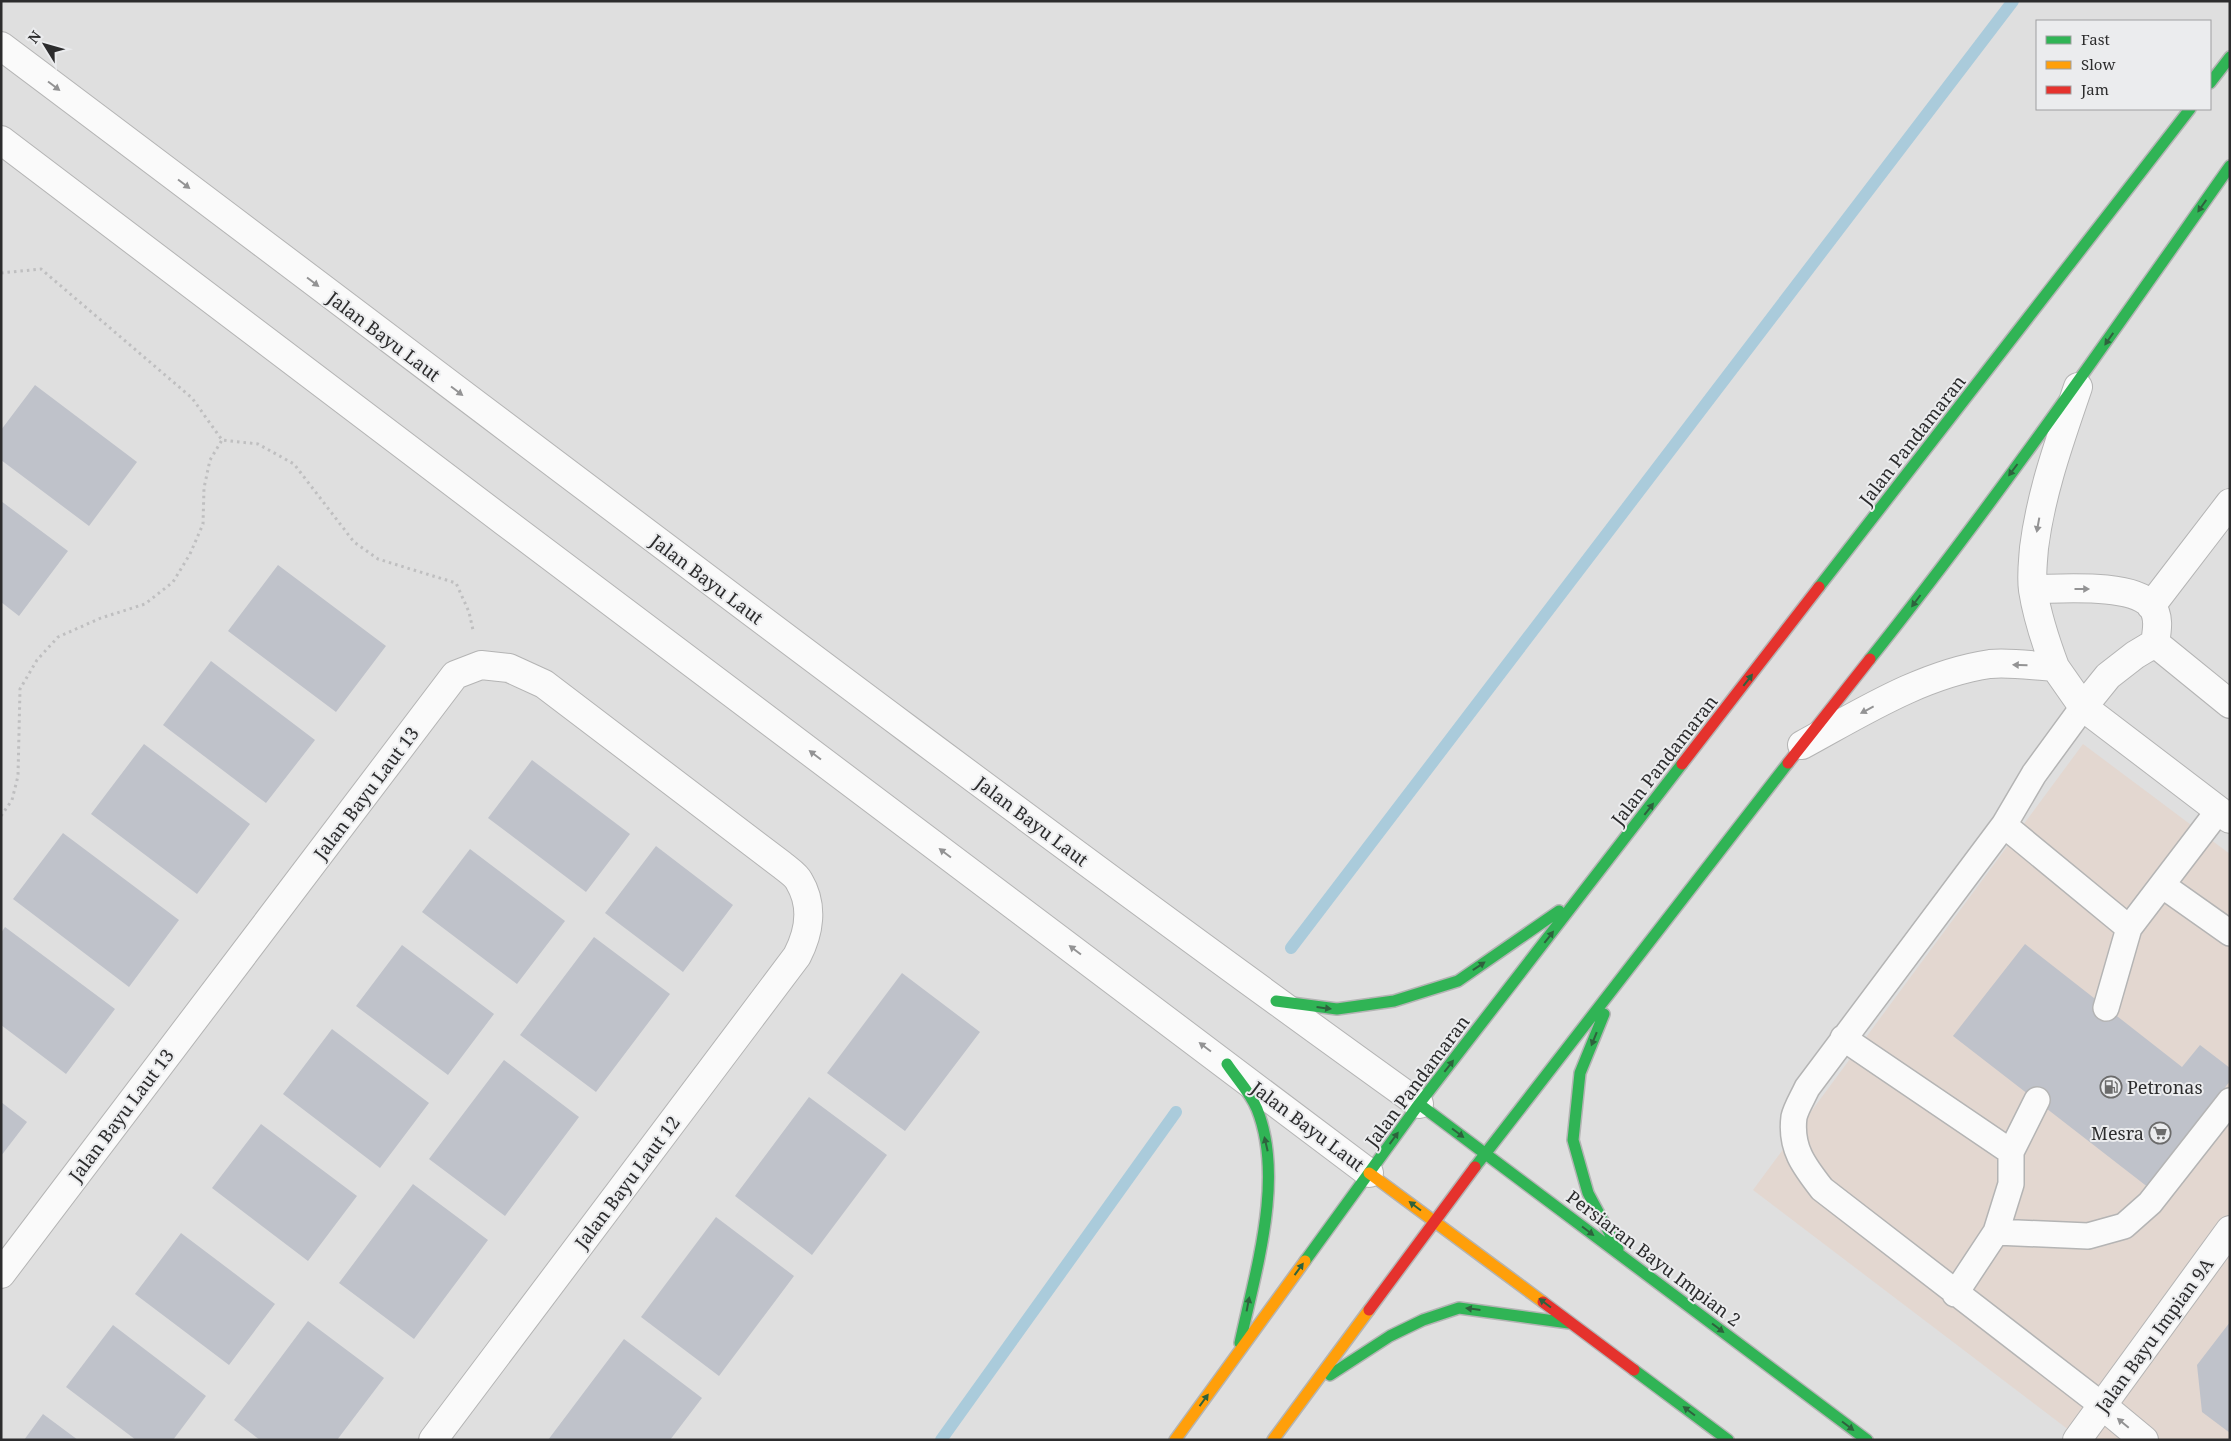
<svg xmlns="http://www.w3.org/2000/svg" width="2231" height="1441" font-family="'Noto Serif',serif">
  <rect width="100%" height="100%" fill="#dfdfdf"/>
  <!-- commercial -->
  <path fill="#e3d7d0" d="M 2083,744 L 2230,854 L 2230,1440 L 2082,1440 L 1753,1190 Z"/>
  <g fill="none" stroke-linecap="round" stroke-linejoin="round">
    <!-- stream -->
    <path stroke="#aacbdb" stroke-width="12" d="M 1291,948 L 2013,1
      M 941,1440 L 1176,1112"/>
  </g>
  <!-- building -->
  <path fill="#bfc2ca" d="M 35,385 L 137,462 L 89,526 L 1,460 L 1,430 Z
    M 1,501 L 68,551 L 19,616 L 1,602 Z
    M 278,565 L 386,646 L 336,712 L 228,631 Z
    M 211,661 L 315,740 L 266,803 L 163,725 Z
    M 144,744 L 250,824 L 197,894 L 91,814 Z
    M 532,760 L 630,834 L 586,892 L 488,818 Z
    M 63,833 L 179,920 L 129,987 L 13,899 Z
    M 656,846 L 733,905 L 683,972 L 605,913 Z
    M 470,849 L 565,921 L 517,984 L 422,912 Z
    M 5,927 L 115,1009 L 66,1074 L 1,1025 L 1,933 Z
    M 594,937 L 670,994 L 596,1092 L 520,1035 Z
    M 2025,944 L 2182,1067 L 2200,1045 L 2230,1068 L 2230,1081 L 2149,1188 L 1953,1036 Z
    M 402,945 L 494,1014 L 448,1075 L 356,1006 Z
    M 902,973 L 980,1032 L 905,1131 L 827,1073 Z
    M 332,1029 L 429,1103 L 380,1168 L 283,1094 Z
    M 504,1060 L 579,1117 L 505,1216 L 429,1159 Z
    M 809,1097 L 887,1155 L 812,1255 L 735,1196 Z
    M 1,1102 L 27,1122 L 1,1156 Z
    M 261,1124 L 357,1196 L 308,1261 L 212,1188 Z
    M 413,1184 L 488,1240 L 414,1339 L 339,1283 Z
    M 716,1217 L 794,1276 L 719,1376 L 641,1317 Z
    M 181,1233 L 275,1304 L 229,1365 L 135,1294 Z
    M 308,1321 L 384,1378 L 337,1440 L 260,1440 L 234,1420 Z
    M 2230,1322 L 2230,1433 L 2202,1412 L 2197,1365 Z
    M 113,1325 L 206,1396 L 173,1440 L 136,1440 L 66,1387 Z
    M 624,1339 L 702,1398 L 670,1440 L 548,1440 Z
    M 43,1414 L 78,1440 L 24,1440 Z"/>
  <g fill="none" stroke-linecap="round" stroke-linejoin="round">
    <!-- lane casing -->
    <g stroke="#b4b4b4" stroke-width="28">
      <path id="lane" d="M 2083,707 L 2034,774 L 2004,825 L 1807,1088 C 1803,1097 1796,1108 1794,1117 C 1790,1148 1804,1166 1822,1189 L 2103,1406
        M 2004,825 L 2129,928
        M 2162,885 L 2230,933
        M 2106,1008 L 2129,928 L 2219,810
        M 1843,1038 L 2011,1152 L 2011,1184 L 1996,1232 L 1955,1294
        M 2011,1152 L 2037,1100
        M 1996,1232 L 2088,1236 L 2124,1226 L 2150,1203 L 2230,1101"/>
    </g>
    <!-- street casing -->
    <g stroke="#b4b4b4" stroke-width="30">
      <path id="street" d="M 1,46 C 473,400 940,760 1419,1104
        M 1,140 L 505,522 L 1369,1173
        M 2033,589 C 2062,589 2131,583 2151,605 C 2160,616 2157,631 2155,643 L 2230,704
        M 2151,606 L 2230,503
        M 2055,667 L 2083,707 L 2230,819
        M 2083,707 L 2108,676 L 2135,655 L 2155,643
        M 1802,745 C 1861,713 1922,674 1990,664 C 2011,662 2034,666 2055,667 C 2046,643 2037,616 2033,590 C 2031,576 2033,562 2034,548 C 2041,492 2060,440 2078,387
        M 1,1274 L 455,675 L 481,665 L 509,668 L 544,684 L 782,865 C 788,870 796,875 799,881 C 814,906 809,933 797,956 L 433,1440
        M 2103,1406 L 2144,1440
        M 2077,1440 L 2230,1230"/>
    </g>
    <!-- fast casing -->
    <g stroke="#b4b4b4" stroke-width="14">
      <path id="fast" d="M 2210,83 L 2230,57
        M 1819,587 L 2190,109
        M 1870,659 C 1997,500 2113,332 2230,166
        M 1276,1001 L 1337,1009 L 1394,1001 L 1458,981 L 1559,911
        M 1604,1014 L 1580,1073 L 1573,1140 L 1588,1193 L 1618,1249
        M 1227,1064 C 1237,1079 1250,1092 1257,1109 C 1285,1179 1255,1272 1240,1343
        M 1419,1104 L 1867,1440
        M 1475,1167 L 1788,763
        M 1305,1261 L 1419,1104 L 1682,764
        M 1634,1370 L 1728,1440
        M 1330,1375 L 1390,1336 L 1423,1320 L 1459,1308 L 1569,1323"/>
    </g>
    <!-- slow casing -->
    <g stroke="#b4b4b4" stroke-width="14">
      <path id="slow" d="M 1369,1173 L 1543,1302
        M 1175,1440 L 1305,1261
        M 1273,1440 L 1369,1310"/>
    </g>
    <!-- jam casing -->
    <g stroke="#b4b4b4" stroke-width="14">
      <path id="jam" d="M 1788,763 L 1870,659
        M 1682,764 L 1819,587
        M 1543,1302 L 1634,1370
        M 1369,1310 L 1475,1167"/>
    </g>
    <!-- path -->
    <path stroke="#bfbfc0" stroke-width="3" stroke-dasharray="2.5 4" stroke-linecap="butt" d="M 1,273 L 41,269 L 192,398 L 222,440 L 258,444 L 294,464 L 354,542 L 378,559 L 456,583 L 469,612 L 473,630
      M 1,816 L 12,800 L 18,776 L 20,689 L 37,660 L 58,637 L 101,618 L 145,604 L 173,582 L 190,554 L 203,524 L 204,488 L 210,460 L 222,440"/>
    <!-- lane -->
    <use href="#lane" stroke="#fafafa" stroke-width="25"/>
    <!-- street -->
    <use href="#street" stroke="#fafafa" stroke-width="28"/>
    <!-- fast -->
    <use href="#fast" stroke="#30b455" stroke-width="11"/>
    <!-- slow -->
    <use href="#slow" stroke="#ff9f0a" stroke-width="11"/>
    <!-- jam -->
    <use href="#jam" stroke="#e5322d" stroke-width="11"/>
  </g>
  <!-- one-way arrows -->
  <defs><path id="oneway-solid" d="M-6-.8H1V-3.2L6.5 0L1 3.2V.8H-6Z" transform="scale(1.25)"/></defs>
  <g fill="#939394">
    <use href="#oneway-solid" transform="translate(54 86) rotate(37)"/>
    <use href="#oneway-solid" transform="translate(184 184) rotate(37)"/>
    <use href="#oneway-solid" transform="translate(313 282) rotate(37)"/>
    <use href="#oneway-solid" transform="translate(457 391) rotate(37)"/>
    <use href="#oneway-solid" transform="translate(2038 525) rotate(100)"/>
    <use href="#oneway-solid" transform="translate(2082 589)"/>
    <use href="#oneway-solid" transform="translate(2020 665) rotate(-178)"/>
    <use href="#oneway-solid" transform="translate(1867 710) rotate(152)"/>
    <use href="#oneway-solid" transform="translate(815 755) rotate(-143)"/>
    <use href="#oneway-solid" transform="translate(945 853) rotate(-143)"/>
    <use href="#oneway-solid" transform="translate(1075 950) rotate(-143)"/>
    <use href="#oneway-solid" transform="translate(1205 1047) rotate(-143)"/>
    <use href="#oneway-solid" transform="translate(2123 1423) rotate(-140)"/>
  </g>
  <g fill="#2e623d">
    <use href="#oneway-solid" transform="translate(2202 206) rotate(125)"/>
    <use href="#oneway-solid" transform="translate(2109 339) rotate(125)"/>
    <use href="#oneway-solid" transform="translate(2013 470) rotate(127)"/>
    <use href="#oneway-solid" transform="translate(1916 601) rotate(127)"/>
    <use href="#oneway-solid" transform="translate(1748 680) rotate(-52)"/>
    <use href="#oneway-solid" transform="translate(1649 809) rotate(-52)"/>
    <use href="#oneway-solid" transform="translate(1549 937) rotate(-52)"/>
    <use href="#oneway-solid" transform="translate(1479 966) rotate(-34)"/>
    <use href="#oneway-solid" transform="translate(1324 1008) rotate(7)"/>
    <use href="#oneway-solid" transform="translate(1594 1039) rotate(112)"/>
    <use href="#oneway-solid" transform="translate(1449 1066) rotate(-52)"/>
    <use href="#oneway-solid" transform="translate(1458 1133) rotate(37)"/>
    <use href="#oneway-solid" transform="translate(1394 1138) rotate(-54)"/>
    <use href="#oneway-solid" transform="translate(1266 1144) rotate(-103)"/>
    <use href="#oneway-solid" transform="translate(1415 1206) rotate(-143)"/>
    <use href="#oneway-solid" transform="translate(1588 1231) rotate(37)"/>
    <use href="#oneway-solid" transform="translate(1299 1269) rotate(-54)"/>
    <use href="#oneway-solid" transform="translate(1545 1303) rotate(-143)"/>
    <use href="#oneway-solid" transform="translate(1248 1304) rotate(-79)"/>
    <use href="#oneway-solid" transform="translate(1473 1309) rotate(-173)"/>
    <use href="#oneway-solid" transform="translate(1718 1328) rotate(37)"/>
    <use href="#oneway-solid" transform="translate(1204 1400) rotate(-54)"/>
    <use href="#oneway-solid" transform="translate(1689 1411) rotate(-143)"/>
    <use href="#oneway-solid" transform="translate(1848 1426) rotate(37)"/>
  </g>
  <!-- icons -->
  <defs>
    <g id="fuel-ring" transform="scale(1.125)"><circle r="9.5" fill="#ebecee" stroke="#6b6b6b" stroke-width="1.5"/><path d="M-5.5-6h7V0h2V4h1.3V-2.5L3-4.5l.8-.8L6-3V5H2.5V1h-1V6h-7ZM-4.2-4.7v3.2H.2V-4.7Z" fill="#6b6b6b"/></g>
    <g id="supermarket-ring" transform="scale(1.125)"><circle r="9.5" fill="#ebecee" stroke="#6b6b6b" stroke-width="1.5"/><path d="M-6-5.5h2.5l.6 2H6L4.5 2H-2.5L-4.4-4H-6ZM-1.5 3.2a1.3 1.3 0 1 0 .1 0ZM3 3.2a1.3 1.3 0 1 0 .1 0Z" fill="#6b6b6b"/></g>
  </defs>
  <g fill-rule="evenodd">
    <use href="#fuel-ring" x="2111" y="1087"/>
    <use href="#supermarket-ring" x="2160" y="1133"/>
  </g>
  <g text-anchor="middle" dominant-baseline="central" stroke-width="4" stroke-linejoin="round" paint-order="stroke">
    <!-- street labels -->
    <g font-size="18" fill="#2c2c2d" stroke="#ebecee">
      <text transform="translate(384 336) rotate(37)">Jalan Bayu Laut</text>
      <text transform="translate(1912 440) rotate(-52)">Jalan Pandamaran</text>
      <text transform="translate(707 579) rotate(37)">Jalan Bayu Laut</text>
      <text transform="translate(1664 760) rotate(-52)">Jalan Pandamaran</text>
      <text transform="translate(366 793) rotate(-53)">Jalan Bayu Laut 13</text>
      <text transform="translate(1032 821) rotate(37)">Jalan Bayu Laut</text>
      <text transform="translate(1417 1081) rotate(-53)">Jalan Pandamaran</text>
      <text transform="translate(121 1115) rotate(-53)">Jalan Bayu Laut 13</text>
      <text transform="translate(1308 1126) rotate(37)">Jalan Bayu Laut</text>
      <text transform="translate(627 1182) rotate(-53)">Jalan Bayu Laut 12</text>
      <text transform="translate(1654 1258) rotate(37)">Persiaran Bayu Impian 2</text>
      <text transform="translate(2154 1335) rotate(-54)">Jalan Bayu Impian 9A</text>
    </g>
    <!-- poi labels -->
    <g font-size="18" fill="#2c2c2d" stroke="#ebecee" text-anchor="start">
      <text x="2127" y="1087">Petronas</text>
      <text x="2144" y="1133" text-anchor="end">Mesra</text>
    </g>
  </g>
  <!-- border -->
  <rect width="2231" height="1441" fill="none" stroke="#2c2c2d" stroke-width="5"/>
  <!-- legend -->
  <rect x="2036" y="20" width="175" height="90" fill="#ebecee" stroke="#9f9fa1"/>
  <rect x="2046" y="36" width="25" height="8" fill="#30b455" stroke="#9f9fa1"/>
  <text x="2081" y="45" font-size="15" fill="#2c2c2d">Fast</text>
  <rect x="2046" y="61" width="25" height="8" fill="#ff9f0a" stroke="#9f9fa1"/>
  <text x="2081" y="70" font-size="15" fill="#2c2c2d">Slow</text>
  <rect x="2046" y="86" width="25" height="8" fill="#e5322d" stroke="#9f9fa1"/>
  <text x="2081" y="95" font-size="15" fill="#2c2c2d">Jam</text>
  <!-- north arrow -->
  <g transform="translate(45 45) rotate(307)" stroke="#ebecee" stroke-width="4" paint-order="stroke">
  <path d="M0-4L9 19L0 12L-9 19Z" fill="#2c2c2d"/>
  <text y="-8" font-size="14" font-weight="bold" text-anchor="middle" fill="#2c2c2d">N</text>
  </g>
</svg>
